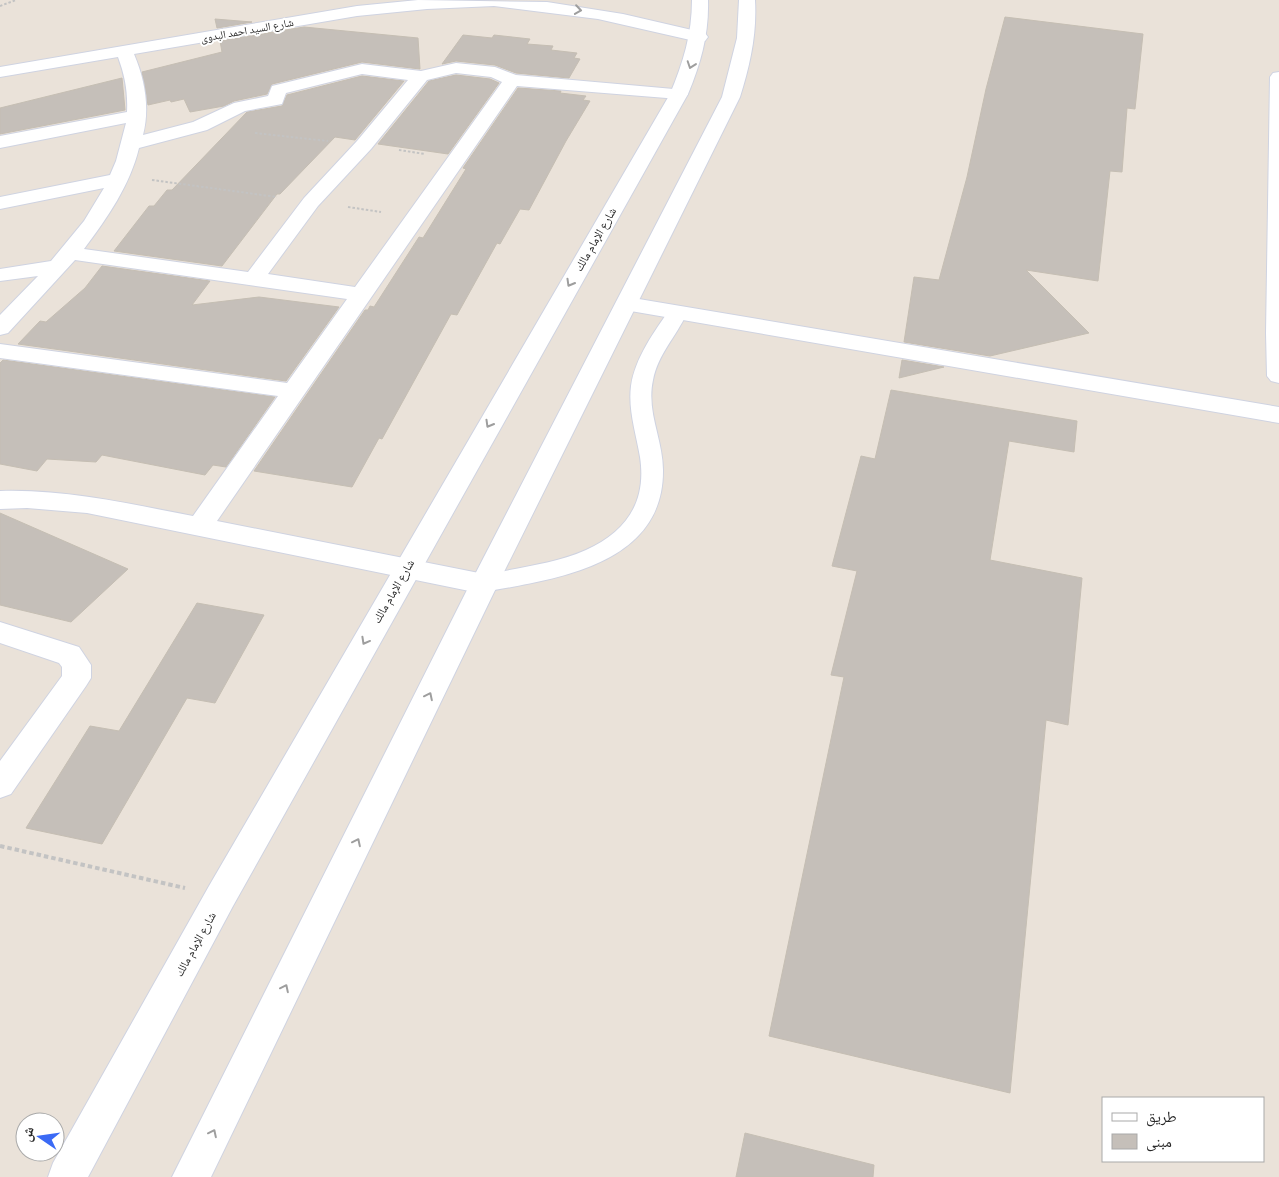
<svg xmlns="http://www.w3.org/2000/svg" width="1279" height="1177" font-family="'Titillium Web','Noto Naskh Arabic',sans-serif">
  <rect width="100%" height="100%" fill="#eae2d9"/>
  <!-- building -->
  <path fill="#c5bfb9" stroke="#c5beb3" d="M 1005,17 L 1143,34 L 1135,109 L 1127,108 L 1122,172 L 1110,171 L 1098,281 L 1026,270 L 1089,333 L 990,356 L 904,342 L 914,277 L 939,280 L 967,177 L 986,89 Z
    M 215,19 L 252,22 L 217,28 Z
    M 304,27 L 418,38 L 420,69 L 362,62 L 272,84 L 267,94 L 234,101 L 224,106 L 190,112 L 184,99 L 171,102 L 170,100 L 148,105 L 142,72 L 222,52 L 220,41 Z
    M 463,35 L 492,38 L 494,35 L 530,39 L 527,44 L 553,46 L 551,50 L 577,53 L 574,58 L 580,59 L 569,78 L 516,73 L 495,65 L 456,61 L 442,64 Z
    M 456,75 L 490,79 L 499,83 L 448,154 L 378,144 L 429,81 Z
    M 362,76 L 404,81 L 355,140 L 335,137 L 280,194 L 277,194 L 222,266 L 114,251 L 149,206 L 154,206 L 167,190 L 172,190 L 247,112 L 282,106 L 287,95 Z
    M 122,78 L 125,110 L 0,134 L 0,108 Z
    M 518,88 L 561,91 L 560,93 L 586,96 L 583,100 L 590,101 L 566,141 L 529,210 L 520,209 L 500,244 L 497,243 L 457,315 L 451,314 L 382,439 L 379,438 L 352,487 L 254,471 L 365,310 L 368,310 L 370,306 L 374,307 L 419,237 L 423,238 L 466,169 L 463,168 Z
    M 102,266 L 210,281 L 192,305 L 259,297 L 339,307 L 286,381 L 18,344 L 40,321 L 46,322 L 85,288 Z
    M 3,360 L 275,397 L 226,467 L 213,465 L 205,475 L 102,455 L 96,462 L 47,459 L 37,471 L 0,464 L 0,363 Z
    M 902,360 L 944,367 L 899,378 Z
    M 891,390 L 1077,421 L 1074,452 L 1009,441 L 990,560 L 1082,578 L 1068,725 L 1046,720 L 1010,1093 L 769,1036 L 844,677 L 831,675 L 857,571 L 832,566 L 861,456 L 875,459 Z
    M 0,513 L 128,569 L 71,622 L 0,605 Z
    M 197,603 L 264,615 L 215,703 L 187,698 L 102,844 L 26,828 L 90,726 L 119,731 Z
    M 745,1133 L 874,1165 L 873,1177 L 736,1177 Z"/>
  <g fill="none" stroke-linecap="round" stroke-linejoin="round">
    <!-- service casing -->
    <g stroke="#cfd3e1" stroke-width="2">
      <path id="service" d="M 677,307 L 684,309 L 687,313 C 676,337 658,354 653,380 C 646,412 663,439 663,470 C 664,565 556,579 484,592 L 476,590 L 472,584 L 476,578 C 512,567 550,566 586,550 C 626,532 647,502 640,457 C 636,433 628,410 631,386 C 635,358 654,332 670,309 Z"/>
    </g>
    <!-- minor casing -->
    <g stroke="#cfd3e1" stroke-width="2">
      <path id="minor" d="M 418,0 L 547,2 L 623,14 L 705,33 L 708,37 L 705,41 L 699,42 L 598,19 L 494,6 L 427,9 L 357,16 L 134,54 C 145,80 150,108 143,135 L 193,122 L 234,103 L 268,96 L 272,86 L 362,64 L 421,71 L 456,63 L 495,67 L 516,75 L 685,90 L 688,94 L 685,98 L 679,99 L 517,86 L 217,521 L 484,574 L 494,577 L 498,584 L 494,591 L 484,594 L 87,513 L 27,508 L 0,509 L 0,491 C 66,489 129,504 193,516 L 278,396 L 0,358 L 0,344 L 287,383 L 347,299 L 75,260 L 8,333 L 0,335 L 0,315 L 38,276 L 0,281 L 0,269 L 51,261 L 84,221 L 104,188 L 0,209 L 0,197 L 110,175 L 116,161 L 126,123 L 0,148 L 0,136 L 127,112 C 128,92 125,76 118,57 L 0,77 L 0,67 L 357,6 ZM 456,73 L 491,77 L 502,82 L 355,287 L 268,274 L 318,206 L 371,149 L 427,80 ZM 362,74 L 408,80 L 357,141 L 304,198 L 248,272 L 84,249 C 108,217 130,185 139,148 L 207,130 L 245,111 L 282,104 L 286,93 Z
        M 1279,72 L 1279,383 L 1271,381 L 1267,376 L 1266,333 L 1270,77 L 1273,73 Z
        M 627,297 L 1279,407 L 1279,423 L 619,309 L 616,304 L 619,299 Z
        M 0,622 L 79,647 L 91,665 L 91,678 L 86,686 L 11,794 L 0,798 L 0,761 L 62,676 L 62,667 L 59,663 L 0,643 Z"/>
    </g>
    <!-- tertiary casing -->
    <g stroke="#cfd3e1" stroke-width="2">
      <path id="tertiary" d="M 692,0 L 708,0 C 709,34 701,63 688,94 L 233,906 L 88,1177 L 48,1177 L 53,1163 L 209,886 L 670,94 C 683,63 692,34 692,0 Z
        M 739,0 L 755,0 C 757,34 750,65 740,97 L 498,584 L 211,1177 L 172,1177 L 470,584 L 722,97 L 737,38 Z"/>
    </g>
    <!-- path-far1 -->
    <path stroke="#c3c3c3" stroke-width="2" stroke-dasharray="2.5 2" stroke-linecap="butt" d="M 0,6 L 16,0
      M 255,133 L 328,141
      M 399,150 L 425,154
      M 152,180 L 277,197
      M 348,207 L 381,212"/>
    <!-- path -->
    <path stroke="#c3c3c3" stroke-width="4" stroke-dasharray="4.5 3" stroke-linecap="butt" d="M 0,846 L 185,888"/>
    <!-- service -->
    <use href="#service" fill="#fff" fill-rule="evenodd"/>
    <!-- minor -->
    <use href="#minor" fill="#fff" fill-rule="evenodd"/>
    <!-- tertiary -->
    <use href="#tertiary" fill="#fff" fill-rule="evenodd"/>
  </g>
  <!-- one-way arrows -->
  <defs><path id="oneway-chevron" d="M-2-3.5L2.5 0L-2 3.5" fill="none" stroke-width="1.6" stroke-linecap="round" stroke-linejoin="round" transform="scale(1.25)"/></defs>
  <g stroke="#9e9e9e">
    <use href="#oneway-chevron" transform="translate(578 10) rotate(8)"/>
    <use href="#oneway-chevron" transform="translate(691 65) rotate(109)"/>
    <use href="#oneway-chevron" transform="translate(570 283) rotate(120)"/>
    <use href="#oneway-chevron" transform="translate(489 424) rotate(120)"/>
    <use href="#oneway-chevron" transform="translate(365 641) rotate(119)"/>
    <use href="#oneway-chevron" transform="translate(429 696) rotate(-64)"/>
    <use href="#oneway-chevron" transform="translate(357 842) rotate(-64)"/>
    <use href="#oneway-chevron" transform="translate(285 988) rotate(-64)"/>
    <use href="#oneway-chevron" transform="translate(213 1133) rotate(-64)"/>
  </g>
  <g text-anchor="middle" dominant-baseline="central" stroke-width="4" stroke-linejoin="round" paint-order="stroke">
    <!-- far-street labels -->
    <g font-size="11" fill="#282828" stroke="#fff">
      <text transform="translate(247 30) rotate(-10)">شارع السيد احمد البدوى</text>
    </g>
    <!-- street labels -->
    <g font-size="12" fill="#282828" stroke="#fff">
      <text transform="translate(595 239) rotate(-60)">شارع الإمام مالك</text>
      <text transform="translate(393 591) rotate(-60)">شارع الإمام مالك</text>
      <text transform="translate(195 944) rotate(-61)">شارع الإمام مالك</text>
    </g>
  </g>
  <!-- legend -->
  <rect x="1102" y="1097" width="162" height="65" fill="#ffffff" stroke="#a9a9a9"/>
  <rect x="1112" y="1113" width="25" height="8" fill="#ffffff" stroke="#a9a9a9"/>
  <text x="1146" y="1122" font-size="15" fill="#282828">طريق</text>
  <rect x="1112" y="1134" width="25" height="15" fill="#c5bfb9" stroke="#a9a9a9"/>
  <text x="1146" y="1147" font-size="15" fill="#282828">مبنى</text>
  <!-- north arrow -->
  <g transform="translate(40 1137) rotate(283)"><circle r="24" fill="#ffffff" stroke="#a9a9a9"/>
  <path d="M0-4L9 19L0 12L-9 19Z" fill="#3b6af5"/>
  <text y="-8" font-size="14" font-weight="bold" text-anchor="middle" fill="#282828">ش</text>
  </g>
</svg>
